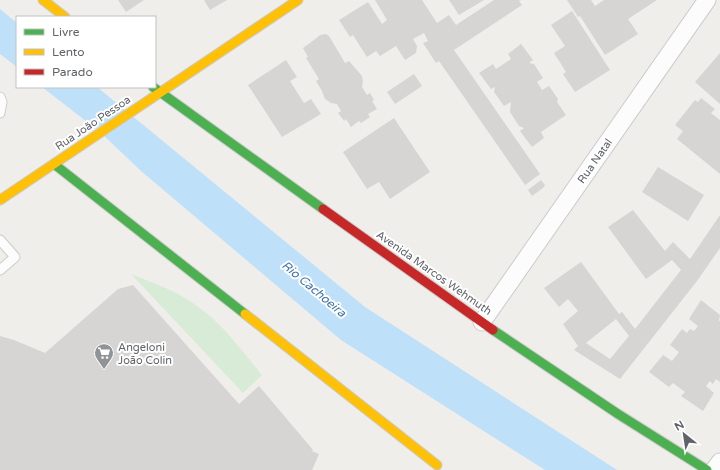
<svg xmlns="http://www.w3.org/2000/svg" width="720" height="470" font-family="'Varela Round',sans-serif">
  <rect width="100%" height="100%" fill="#efeeea"/>
  <!-- green -->
  <path fill="#d8ebd6" d="M 131,274 C 153,283 178,291 197,306 C 223,324 242,351 262,375 L 243,393 Z"/>
  <!-- water -->
  <path fill="#bfe0f9" d="M 0,9 L 17,23 L 17,67 L 0,54 Z
    M 42,87 L 97,87 L 365,307 L 617,470 L 545,470 L 341,340 L 141,171 L 100,132 Z"/>
  <!-- building -->
  <path fill="#d6d5d3" fill-rule="evenodd" d="M 118,0 L 144,0 L 126,12 Z
    M 204,0 L 227,0 L 210,10 Z
    M 375,0 L 422,0 L 437,23 L 449,15 L 456,25 L 494,0 L 521,0 L 519,1 L 522,5 L 454,50 L 540,174 L 525,185 L 439,61 L 436,63 L 423,43 L 428,41 L 424,33 L 413,39 L 417,46 L 416,53 L 405,60 L 396,46 L 380,56 L 376,51 L 367,57 L 353,35 L 350,37 L 339,20 L 368,2 L 382,24 L 387,20 Z
    M 449,0 L 484,0 L 459,15 Z
    M 567,0 L 591,0 L 595,6 L 604,0 L 657,0 L 628,19 L 638,34 L 605,55 L 580,16 L 578,17 Z
    M 572,11 L 610,70 L 575,92 L 563,74 L 566,72 L 554,53 L 565,46 L 551,25 Z
    M 326,34 L 329,36 L 345,63 L 349,61 L 362,76 L 363,81 L 362,87 L 367,95 L 370,93 L 374,100 L 372,101 L 377,109 L 368,114 L 370,117 L 361,123 L 359,121 L 351,127 L 346,119 L 344,121 L 338,113 L 341,111 L 337,104 L 331,103 L 325,99 L 322,91 L 316,81 L 319,79 L 306,58 L 308,57 L 303,48 L 314,40 L 320,35 Z
    M 521,44 L 533,60 L 529,63 L 534,64 L 543,78 L 537,82 L 542,90 L 549,86 L 558,99 L 557,102 L 566,115 L 541,132 L 544,138 L 532,147 L 520,131 L 524,128 L 519,126 L 510,112 L 511,102 L 504,106 L 494,92 L 495,87 L 491,89 L 479,73 L 493,64 L 496,69 L 511,59 L 508,54 Z
    M 720,53 L 720,104 L 695,82 Z
    M 286,60 L 297,77 L 290,81 L 304,103 L 311,99 L 321,114 L 282,137 L 248,85 Z
    M 414,74 L 422,86 L 395,104 L 387,92 Z
    M 701,98 L 715,109 L 711,113 L 720,120 L 720,174 L 677,139 L 683,131 L 675,125 L 695,100 L 698,102 Z
    M 394,118 L 430,172 L 390,199 L 379,182 L 367,189 L 343,152 Z
    M 658,167 L 704,195 L 688,221 L 642,192 Z
    M 541,180 L 545,185 L 543,188 L 532,196 L 528,190 Z
    M 633,210 L 665,251 L 673,242 L 690,259 L 720,215 L 720,248 L 697,281 L 620,379 L 574,350 L 578,346 L 563,324 L 578,311 L 568,299 L 559,307 L 544,288 L 581,262 L 619,314 L 622,312 L 635,329 L 681,270 L 672,260 L 646,279 L 608,227 ZM 616,319 L 629,336 L 610,359 L 586,343 Z
    M 133,285 L 239,404 L 259,386 L 313,450 L 312,451 L 319,454 L 312,470 L 0,470 L 0,336 L 14,340 L 45,353 L 118,289 Z
    M 701,300 L 720,315 L 719,321 L 720,321 L 720,382 L 716,379 L 713,384 L 710,381 L 706,386 L 714,393 L 703,411 L 681,396 L 685,392 L 673,383 L 669,387 L 649,372 L 663,355 L 672,361 L 679,352 L 670,345 L 682,329 L 687,333 L 690,329 L 694,331 L 698,326 L 689,319 Z"/>
  <g fill="none" stroke-linecap="round" stroke-linejoin="round">
    <!-- lane casing -->
    <g stroke="#cbcccc" stroke-width="11">
      <path id="lane" d="M 0,97 L 2,102 L 0,113
        M 0,240 L 15,257 L 0,270"/>
    </g>
    <!-- street casing -->
    <g stroke="#cbcccc" stroke-width="19">
      <path id="street" d="M 482,322 L 707,0
        M 714,470 L 720,462"/>
    </g>
    <!-- fast casing -->
    <g stroke="#cacacb" stroke-width="11">
      <path id="fast" d="M 153,87 L 323,209
        M 54,164 L 245,314
        M 493,330 L 618,414 L 707,470"/>
    </g>
    <!-- slow casing -->
    <g stroke="#cacacb" stroke-width="11">
      <path id="slow" d="M 43,0 L 65,17
        M 0,200 L 298,0
        M 245,314 L 437,465"/>
    </g>
    <!-- jam casing -->
    <g stroke="#cacacb" stroke-width="11">
      <path id="jam" d="M 323,209 L 493,330"/>
    </g>
    <!-- lane -->
    <use href="#lane" stroke="#fdfcfc" stroke-width="9"/>
    <!-- street -->
    <use href="#street" stroke="#fdfcfc" stroke-width="17"/>
    <!-- fast -->
    <use href="#fast" stroke="#4caf50" stroke-width="9"/>
    <!-- slow -->
    <use href="#slow" stroke="#ffc107" stroke-width="9"/>
    <!-- jam -->
    <use href="#jam" stroke="#c62828" stroke-width="9"/>
  </g>
  <!-- icons -->
  <defs>
    <g id="supermarket-pin" transform="scale(1)"><path d="M0 17L-7.5 6A9.5 9.5 0 1 1 7.5 6Z" fill="#919496" stroke="#fff"/><path d="M-6-5.5h2.5l.6 2H6L4.5 2H-2.5L-4.4-4H-6ZM-1.5 3.2a1.3 1.3 0 1 0 .1 0ZM3 3.2a1.3 1.3 0 1 0 .1 0Z" fill="#fff"/></g>
  </defs>
  <g fill-rule="evenodd">
    <use href="#supermarket-pin" x="104" y="353"/>
  </g>
  <g text-anchor="middle" dominant-baseline="central" stroke-width="4" stroke-linejoin="round" paint-order="stroke">
    <!-- street labels -->
    <g font-size="11" fill="#5f6368" stroke="#fff">
      <text transform="translate(93 123) rotate(-34)">Rua João Pessoa</text>
      <text transform="translate(595 161) rotate(-55)">Rua Natal</text>
      <text transform="translate(434 273) rotate(35)">Avenida Marcos Wehmuth</text>
    </g>
    <!-- poi labels -->
    <g font-size="11" fill="#5f6368" stroke="#fff" text-anchor="start">
      <text x="118" y="347">Angeloni<tspan x="118" dy="13">João Colin</tspan></text>
    </g>
    <!-- water labels -->
    <g font-size="12" font-style="italic" fill="#4174aa" stroke="#fff">
      <text transform="translate(314 289) rotate(40)">Rio Cachoeira</text>
    </g>
  </g>
  <!-- legend -->
  <rect x="16" y="16" width="140" height="72" fill="#ffffff" stroke="#bfc1c3"/>
  <rect x="24" y="29" width="20" height="6" fill="#4caf50" stroke="#bfc1c3"/>
  <text x="52" y="36" font-size="12" fill="#5f6368">Livre</text>
  <rect x="24" y="49" width="20" height="6" fill="#ffc107" stroke="#bfc1c3"/>
  <text x="52" y="56" font-size="12" fill="#5f6368">Lento</text>
  <rect x="24" y="69" width="20" height="6" fill="#c62828" stroke="#bfc1c3"/>
  <text x="52" y="76" font-size="12" fill="#5f6368">Parado</text>
  <!-- north arrow -->
  <g transform="translate(684 434) rotate(330)" stroke="#ffffff" stroke-width="3" paint-order="stroke">
  <path d="M0-3L7 15L0 10L-7 15Z" fill="#5f6368"/>
  <text y="-6" font-size="11" font-weight="bold" text-anchor="middle" fill="#5f6368">N</text>
  </g>
</svg>
